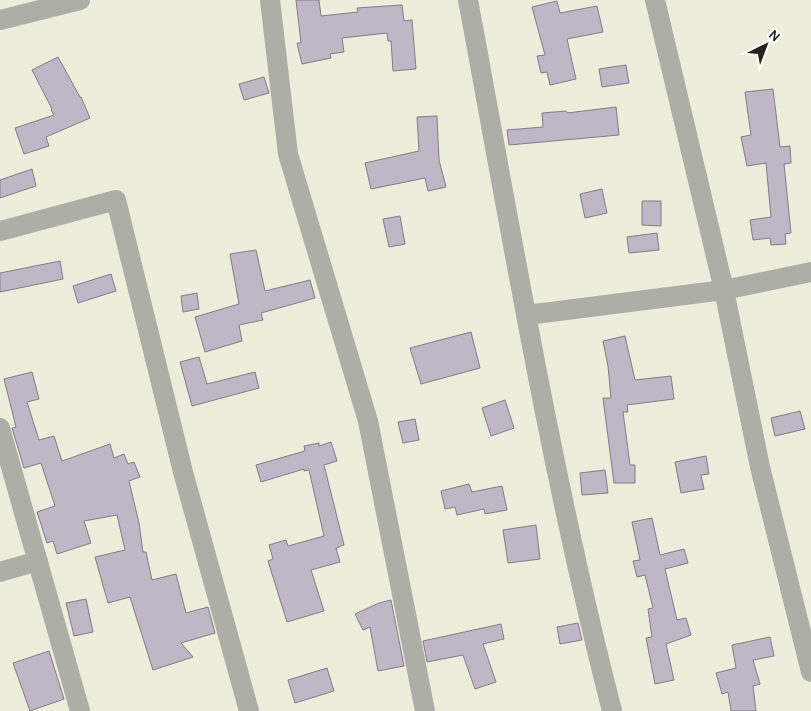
<svg xmlns="http://www.w3.org/2000/svg" width="811" height="711" font-family="Karla,sans-serif">
  <rect width="100%" height="100%" fill="#eceddb"/>
  <!-- building -->
  <path fill="#c0b7c6" stroke="#847b89" d="M 296,0 L 319,0 L 321,16 L 358,12 L 357,8 L 402,5 L 404,21 L 412,20 L 416,69 L 393,71 L 391,41 L 388,41 L 387,33 L 342,38 L 344,52 L 330,54 L 331,58 L 302,64 L 297,43 L 301,43 Z
    M 557,1 L 560,13 L 597,6 L 603,32 L 567,39 L 576,79 L 550,85 L 547,72 L 541,73 L 537,56 L 545,55 L 532,7 Z
    M 58,57 L 80,97 L 81,97 L 90,118 L 46,137 L 49,146 L 24,154 L 15,128 L 54,115 L 51,110 L 52,109 L 32,70 Z
    M 626,65 L 629,83 L 602,87 L 599,69 Z
    M 264,77 L 269,93 L 244,100 L 239,84 Z
    M 773,89 L 780,147 L 790,146 L 791,163 L 784,164 L 791,233 L 785,234 L 786,244 L 771,245 L 770,238 L 753,240 L 750,220 L 771,217 L 766,163 L 747,166 L 741,137 L 751,135 L 745,92 Z
    M 616,107 L 619,135 L 509,145 L 507,130 L 543,127 L 542,113 L 566,111 L 567,113 Z
    M 437,116 L 439,160 L 446,187 L 428,191 L 425,178 L 371,189 L 365,163 L 419,151 L 417,117 Z
    M 32,169 L 36,186 L 0,198 L 0,180 Z
    M 602,189 L 607,213 L 585,218 L 580,194 Z
    M 642,201 L 661,201 L 661,226 L 642,225 Z
    M 400,216 L 405,244 L 389,247 L 383,219 Z
    M 657,233 L 659,250 L 629,253 L 627,237 Z
    M 256,250 L 265,291 L 310,280 L 315,298 L 261,313 L 263,320 L 239,325 L 242,341 L 205,352 L 195,317 L 239,304 L 230,254 Z
    M 60,261 L 63,279 L 0,292 L 0,273 Z
    M 111,274 L 116,291 L 78,303 L 73,286 Z
    M 197,293 L 199,309 L 183,312 L 181,296 Z
    M 471,332 L 480,368 L 421,384 L 410,348 Z
    M 625,336 L 635,380 L 671,376 L 674,399 L 627,405 L 628,412 L 623,412 L 630,465 L 635,465 L 635,483 L 614,483 L 603,398 L 611,398 L 608,366 L 603,341 Z
    M 199,357 L 207,384 L 255,372 L 259,388 L 192,406 L 180,362 Z
    M 32,372 L 39,399 L 27,402 L 39,440 L 54,436 L 62,461 L 110,444 L 114,458 L 124,454 L 128,464 L 134,462 L 140,477 L 129,481 L 139,523 L 143,552 L 146,552 L 152,580 L 176,574 L 186,613 L 208,607 L 215,633 L 181,643 L 193,657 L 153,670 L 130,597 L 108,603 L 95,557 L 125,550 L 117,515 L 84,521 L 91,543 L 57,554 L 53,541 L 47,543 L 37,512 L 55,506 L 41,463 L 24,468 L 12,428 L 16,427 L 4,379 Z
    M 505,400 L 514,428 L 491,436 L 482,408 Z
    M 800,411 L 805,429 L 775,436 L 771,418 Z
    M 415,419 L 419,440 L 403,443 L 398,422 Z
    M 331,442 L 337,461 L 324,465 L 344,545 L 336,548 L 340,562 L 311,570 L 324,611 L 287,622 L 268,561 L 273,559 L 269,545 L 286,540 L 288,546 L 324,536 L 309,470 L 304,471 L 304,469 L 261,482 L 256,465 L 305,451 L 304,446 L 319,443 L 319,446 Z
    M 706,456 L 709,474 L 701,475 L 704,489 L 681,493 L 675,462 Z
    M 605,470 L 608,493 L 582,495 L 580,473 Z
    M 469,484 L 472,492 L 502,486 L 507,510 L 485,514 L 484,509 L 457,515 L 455,507 L 445,509 L 441,491 Z
    M 652,518 L 660,555 L 684,549 L 688,563 L 665,569 L 677,620 L 686,618 L 691,635 L 666,644 L 674,680 L 655,684 L 646,638 L 652,637 L 648,609 L 653,608 L 645,575 L 637,577 L 633,561 L 640,560 L 632,522 Z
    M 536,525 L 540,559 L 508,563 L 503,530 Z
    M 86,599 L 93,632 L 74,636 L 66,603 Z
    M 391,600 L 404,666 L 378,671 L 370,627 L 363,630 L 355,614 L 379,603 Z
    M 578,623 L 582,640 L 560,644 L 557,627 Z
    M 501,624 L 504,639 L 483,644 L 496,682 L 475,689 L 463,655 L 427,662 L 423,641 Z
    M 770,637 L 774,656 L 753,660 L 760,684 L 753,686 L 756,711 L 731,711 L 728,692 L 722,694 L 716,673 L 736,668 L 732,645 Z
    M 49,651 L 64,699 L 30,711 L 13,663 Z
    M 327,668 L 334,691 L 295,703 L 288,680 Z"/>
  <g fill="none" stroke-linecap="round" stroke-linejoin="round">
    <!-- street -->
    <path stroke="#adaea6" stroke-width="20" d="M 270,0 L 288,154 L 368,421 L 425,711
      M 468,0 C 512,237 552,477 612,711
      M 655,0 L 724,290 L 760,467 L 811,672
      M 0,20 L 80,0
      M 0,231 L 116,200 L 183,472 L 249,711
      M 527,315 L 724,290 L 811,272
      M 0,428 L 80,711
      M 0,572 L 38,561"/>
  </g>
  <!-- north arrow -->
  <g transform="translate(766 45) rotate(42)" stroke="#ffffff" stroke-width="4" paint-order="stroke">
  <path d="M0-4L9 19L0 12L-9 19Z" fill="#24241d"/>
  <text y="-8" font-size="14" font-weight="bold" text-anchor="middle" fill="#24241d">N</text>
  </g>
</svg>
